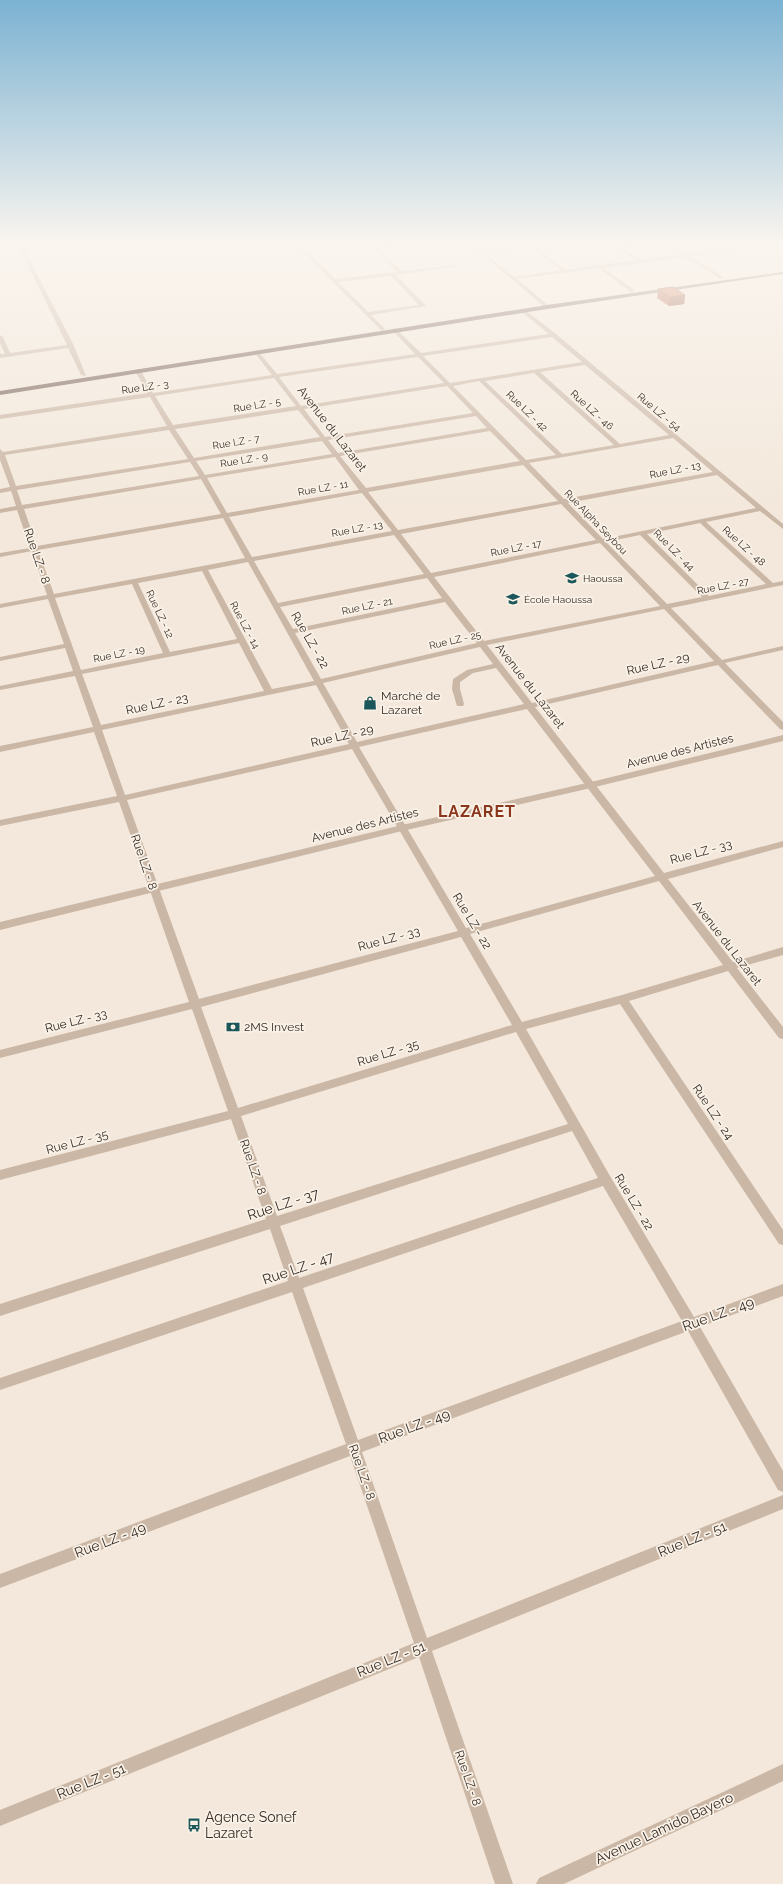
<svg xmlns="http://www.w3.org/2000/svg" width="783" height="1884" font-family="Raleway,sans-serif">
  <rect width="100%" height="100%" fill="#f3e8db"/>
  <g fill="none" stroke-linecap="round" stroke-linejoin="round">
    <!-- minor -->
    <path fill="#cbb7a6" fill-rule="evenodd" d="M 18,245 L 22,245 L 74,346 L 86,376 L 81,375 L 68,348 L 0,358 L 0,354 L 5,354 L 0,343 L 0,335 L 3,337 L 10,353 L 67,345 Z
      M 370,245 L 375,245 L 377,247 L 414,245 L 380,250 L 402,271 L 458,265 L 460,266 L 396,275 L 426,306 L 371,315 L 385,329 L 382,331 L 298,247 L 302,246 L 335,279 L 397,272 ZM 391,276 L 419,305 L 368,312 L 338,282 Z
      M 471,245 L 476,245 L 482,250 L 533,245 L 566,270 L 636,260 L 612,245 L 620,247 L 646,245 L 624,249 L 641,260 L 681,254 L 668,245 L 673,245 L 687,254 L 754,245 L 766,245 L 690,256 L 723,277 L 721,279 L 685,257 L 604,268 L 634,290 L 632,293 L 599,268 L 517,279 L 549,306 L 547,309 ZM 530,247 L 561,270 L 514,277 L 485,253 Z
      M 524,309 L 556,334 L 783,524 L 783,529 L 760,511 L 706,522 L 773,583 L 783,581 L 783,585 L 671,608 L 722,660 L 783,646 L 783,650 L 725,663 L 783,722 L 783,730 L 780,729 L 718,665 L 535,707 L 664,873 L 783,841 L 783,847 L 668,879 L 733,962 L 783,947 L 783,955 L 737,968 L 783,1027 L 783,1039 L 779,1038 L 728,971 L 629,1001 L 783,1230 L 783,1245 L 779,1244 L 620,1004 L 526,1029 L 610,1176 L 694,1317 L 783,1284 L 783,1296 L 700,1327 L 783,1471 L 783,1492 L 778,1490 L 688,1331 L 362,1452 L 427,1638 L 783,1495 L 783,1509 L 432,1651 L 513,1884 L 495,1884 L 419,1657 L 0,1826 L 0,1810 L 414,1643 L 350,1456 L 0,1588 L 0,1574 L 346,1444 L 292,1292 L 0,1390 L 0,1378 L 288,1281 L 270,1229 L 0,1316 L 0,1304 L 266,1219 L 231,1119 L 0,1180 L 0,1170 L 228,1111 L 192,1009 L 0,1058 L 0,1050 L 189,1002 L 119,802 L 0,826 L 0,820 L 117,796 L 94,732 L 0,752 L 0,746 L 93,727 L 75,676 L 0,690 L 0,686 L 73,671 L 65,648 L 0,661 L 0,657 L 64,644 L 48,599 L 0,608 L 0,604 L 47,595 L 32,551 L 0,557 L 0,553 L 30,548 L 17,510 L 0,513 L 0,509 L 16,506 L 11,491 L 0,493 L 0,489 L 10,487 L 0,460 L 0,449 L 3,452 L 167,426 L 150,397 L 0,419 L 0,415 L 148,393 L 135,371 L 138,369 L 141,371 L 153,393 L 272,375 L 254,352 L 257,350 L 277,374 L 415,354 L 393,331 L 392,330 L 395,328 L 421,353 L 549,334 L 522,312 ZM 552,337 L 582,362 L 450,383 L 423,356 ZM 418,357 L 444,383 L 301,406 L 279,377 ZM 585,365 L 669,435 L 620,444 L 540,372 ZM 534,373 L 614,445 L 562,454 L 485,381 ZM 274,378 L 296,406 L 173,425 L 155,396 ZM 479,381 L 556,455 L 526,460 L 453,386 ZM 447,386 L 473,413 L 325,437 L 304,409 ZM 298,410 L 320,437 L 194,458 L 175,429 ZM 476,416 L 487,428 L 338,453 L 328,440 ZM 169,430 L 188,459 L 16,486 L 5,455 ZM 490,431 L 520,461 L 366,488 L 340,456 ZM 673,438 L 713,472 L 564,499 L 529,463 ZM 322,441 L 332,454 L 205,475 L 196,461 ZM 335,457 L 359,490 L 227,513 L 207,478 ZM 190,462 L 199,476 L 22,505 L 17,490 ZM 523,465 L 558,501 L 398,530 L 368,492 ZM 717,475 L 756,508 L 603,539 L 568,503 ZM 201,479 L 221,514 L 37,546 L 24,509 ZM 362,493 L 392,531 L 252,557 L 229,517 ZM 561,504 L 596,540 L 431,573 L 401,534 ZM 223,518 L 245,558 L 54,594 L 38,550 ZM 700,523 L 766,584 L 709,596 L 647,534 ZM 394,535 L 424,574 L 278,603 L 254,561 ZM 640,535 L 702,597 L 667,604 L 606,542 ZM 600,543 L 660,606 L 484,641 L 434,577 ZM 248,562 L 314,681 L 272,689 L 208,570 ZM 202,571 L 237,639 L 170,652 L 138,583 ZM 427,578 L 442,598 L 293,629 L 280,607 ZM 132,584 L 163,653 L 81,670 L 55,598 ZM 445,602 L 477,643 L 321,679 L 295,633 ZM 664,609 L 714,661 L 532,703 L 487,645 ZM 239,643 L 264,691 L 101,725 L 82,674 ZM 480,647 L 493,664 L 467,670 L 453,679 L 452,689 L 457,706 L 463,706 L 464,704 L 460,689 L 460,682 L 473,673 L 496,668 L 524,704 L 357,742 L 323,683 ZM 316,685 L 349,744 L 125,795 L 102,730 ZM 527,709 L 655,876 L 466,928 L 359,747 ZM 352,749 L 458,931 L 199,999 L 127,800 ZM 659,881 L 723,965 L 622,995 L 522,1022 L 470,934 ZM 461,937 L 512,1025 L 238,1108 L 201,1007 ZM 516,1032 L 568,1124 L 277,1216 L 241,1116 ZM 572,1131 L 598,1178 L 299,1278 L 280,1226 ZM 603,1186 L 682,1321 L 358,1440 L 303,1288 Z"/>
    <!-- tertiary -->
    <path fill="#cbb7a6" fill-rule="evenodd" d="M 783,735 L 783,741 L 591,788 L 402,831 L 0,930 L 0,922 L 402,825 L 591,782 Z
      M 783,1764 L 783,1781 L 564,1884 L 536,1884 L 539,1878 Z"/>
    <!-- primary -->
    <path fill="#7a6358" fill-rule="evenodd" d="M 783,272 L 783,274 L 547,309 L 0,395 L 0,391 L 547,305 Z"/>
  </g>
  <!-- wall -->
  <path fill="#af5537" d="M 658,289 L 685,295 L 684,304 L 669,306 L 657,298 Z"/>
  <!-- shaded-wall -->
  <path fill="#8e452d" d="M 685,295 L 684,304 L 669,306 L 670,297 Z"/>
  <!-- building -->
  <path fill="#cb6340" stroke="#8e452d" d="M 673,287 L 685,295 L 670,297 L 658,289 Z"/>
  <!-- sky -->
  <linearGradient id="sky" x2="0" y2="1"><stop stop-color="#7bb2d2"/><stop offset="0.48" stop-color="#faf5ef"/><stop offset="1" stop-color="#faf5ef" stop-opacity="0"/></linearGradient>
  <rect width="783" height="509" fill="url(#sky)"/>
  <!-- icons -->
  <defs>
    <g id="school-bare" transform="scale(1.08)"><path d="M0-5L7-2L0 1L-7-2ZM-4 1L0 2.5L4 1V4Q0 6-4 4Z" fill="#1b565a" stroke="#faf2e7" stroke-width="2.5" paint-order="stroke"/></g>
    <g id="shop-bare" transform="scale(1.08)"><path d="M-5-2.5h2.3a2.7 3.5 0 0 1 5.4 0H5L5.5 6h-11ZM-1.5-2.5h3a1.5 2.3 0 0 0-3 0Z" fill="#1b565a" stroke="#faf2e7" stroke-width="2.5" paint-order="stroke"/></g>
    <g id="bank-bare" transform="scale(1.08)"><path d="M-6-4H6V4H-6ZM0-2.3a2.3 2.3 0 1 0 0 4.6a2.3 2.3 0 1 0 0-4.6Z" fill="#1b565a" stroke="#faf2e7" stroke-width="2.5" paint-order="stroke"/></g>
    <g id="bus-bare" transform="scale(1.08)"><path d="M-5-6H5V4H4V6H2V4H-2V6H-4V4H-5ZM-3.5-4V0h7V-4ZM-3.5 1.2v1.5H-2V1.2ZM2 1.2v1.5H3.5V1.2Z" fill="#1b565a" stroke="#faf2e7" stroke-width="2.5" paint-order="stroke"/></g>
  </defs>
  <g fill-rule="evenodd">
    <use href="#school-bare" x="572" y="578"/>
    <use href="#school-bare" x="513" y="599"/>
    <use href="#shop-bare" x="370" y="703"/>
    <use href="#bank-bare" x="233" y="1027"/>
    <use href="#bus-bare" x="194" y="1825"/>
  </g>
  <g text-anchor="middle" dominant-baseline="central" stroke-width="3.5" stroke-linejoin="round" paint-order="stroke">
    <!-- far-street labels -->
    <g font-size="10" fill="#372c27" stroke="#faf2e7">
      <text transform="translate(145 387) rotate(-8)">Rue LZ - 3</text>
      <text transform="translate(257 405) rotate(-9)">Rue LZ - 5</text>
      <text transform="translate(592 410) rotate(42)">Rue LZ - 46</text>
      <text transform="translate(527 411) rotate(44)">Rue LZ - 42</text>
      <text transform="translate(659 412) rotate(40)">Rue LZ - 54</text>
      <text transform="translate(236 442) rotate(-9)">Rue LZ - 7</text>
      <text transform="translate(244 460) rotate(-9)">Rue LZ - 9</text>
      <text transform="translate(675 470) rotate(-11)">Rue LZ - 13</text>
      <text transform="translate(323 488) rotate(-10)">Rue LZ - 11</text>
      <text transform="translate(596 522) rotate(46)">Rue Alpha Seybou</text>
      <text transform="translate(357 529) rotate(-10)">Rue LZ - 13</text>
      <text transform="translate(744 546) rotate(42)">Rue LZ - 48</text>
      <text transform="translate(516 548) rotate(-11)">Rue LZ - 17</text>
      <text transform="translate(674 550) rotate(45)">Rue LZ - 44</text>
      <text transform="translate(723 586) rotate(-11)">Rue LZ - 27</text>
      <text transform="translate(367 606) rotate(-12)">Rue LZ - 21</text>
      <text transform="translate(160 614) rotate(65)">Rue LZ - 12</text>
      <text transform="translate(245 625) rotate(62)">Rue LZ - 14</text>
      <text transform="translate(455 640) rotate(-13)">Rue LZ - 25</text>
      <text transform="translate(119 654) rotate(-11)">Rue LZ - 19</text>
    </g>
    <!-- far-poi labels -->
    <g font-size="10" fill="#372c27" stroke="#faf2e7" text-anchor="start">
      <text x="583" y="578">Haoussa</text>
      <text x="524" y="599">École Haoussa</text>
    </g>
    <!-- street labels -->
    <g font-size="12" fill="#372c27" stroke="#faf2e7">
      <text transform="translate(332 429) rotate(52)">Avenue du Lazaret</text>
      <text transform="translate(37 556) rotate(71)">Rue LZ - 8</text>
      <text transform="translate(310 640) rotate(60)">Rue LZ - 22</text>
      <text transform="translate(658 664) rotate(-13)">Rue LZ - 29</text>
      <text transform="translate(530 686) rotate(52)">Avenue du Lazaret</text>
      <text transform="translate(157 704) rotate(-12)">Rue LZ - 23</text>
      <text transform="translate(342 736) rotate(-13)">Rue LZ - 29</text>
      <text transform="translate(680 751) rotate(-14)">Avenue des Artistes</text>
      <text transform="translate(365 825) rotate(-14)">Avenue des Artistes</text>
      <text transform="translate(701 852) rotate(-15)">Rue LZ - 33</text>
      <text transform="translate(144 862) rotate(71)">Rue LZ - 8</text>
      <text transform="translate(472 921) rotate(59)">Rue LZ - 22</text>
      <text transform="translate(389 939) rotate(-15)">Rue LZ - 33</text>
      <text transform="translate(727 943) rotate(52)">Avenue du Lazaret</text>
      <text transform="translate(76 1021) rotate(-14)">Rue LZ - 33</text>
      <text transform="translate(388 1053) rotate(-17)">Rue LZ - 35</text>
      <text transform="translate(713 1112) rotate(56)">Rue LZ - 24</text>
      <text transform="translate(77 1142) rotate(-15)">Rue LZ - 35</text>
      <text transform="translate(253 1167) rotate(71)">Rue LZ - 8</text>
      <text transform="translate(634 1202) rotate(59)">Rue LZ - 22</text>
      <text transform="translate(362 1472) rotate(71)">Rue LZ - 8</text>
      <text transform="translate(468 1778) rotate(71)">Rue LZ - 8</text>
    </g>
    <!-- poi labels -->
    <g font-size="12" fill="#372c27" stroke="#faf2e7" text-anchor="start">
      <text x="381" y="696">Marché de<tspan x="381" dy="14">Lazaret</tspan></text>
      <text x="244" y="1027">2MS Invest</text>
    </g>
    <!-- near-street labels -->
    <g font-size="14" fill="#372c27" stroke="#faf2e7">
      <text transform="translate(283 1204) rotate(-18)">Rue LZ - 37</text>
      <text transform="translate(298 1268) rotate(-19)">Rue LZ - 47</text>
      <text transform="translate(718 1314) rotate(-20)">Rue LZ - 49</text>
      <text transform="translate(414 1426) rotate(-20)">Rue LZ - 49</text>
      <text transform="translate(692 1539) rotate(-22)">Rue LZ - 51</text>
      <text transform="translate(110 1540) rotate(-21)">Rue LZ - 49</text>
      <text transform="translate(391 1659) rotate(-22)">Rue LZ - 51</text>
      <text transform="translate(91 1781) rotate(-22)">Rue LZ - 51</text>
      <text transform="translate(664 1828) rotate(-25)">Avenue Lamido Bayero</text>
    </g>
    <!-- near-poi labels -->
    <g font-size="14" fill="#372c27" stroke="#faf2e7" text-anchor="start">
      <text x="205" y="1817">Agence Sonef<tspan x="205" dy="16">Lazaret</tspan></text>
    </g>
    <!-- district labels -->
    <g font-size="16" font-weight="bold" letter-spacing="1" fill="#8a371d" stroke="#faf2e7">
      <text x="477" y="811">LAZARET</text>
    </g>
  </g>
</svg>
